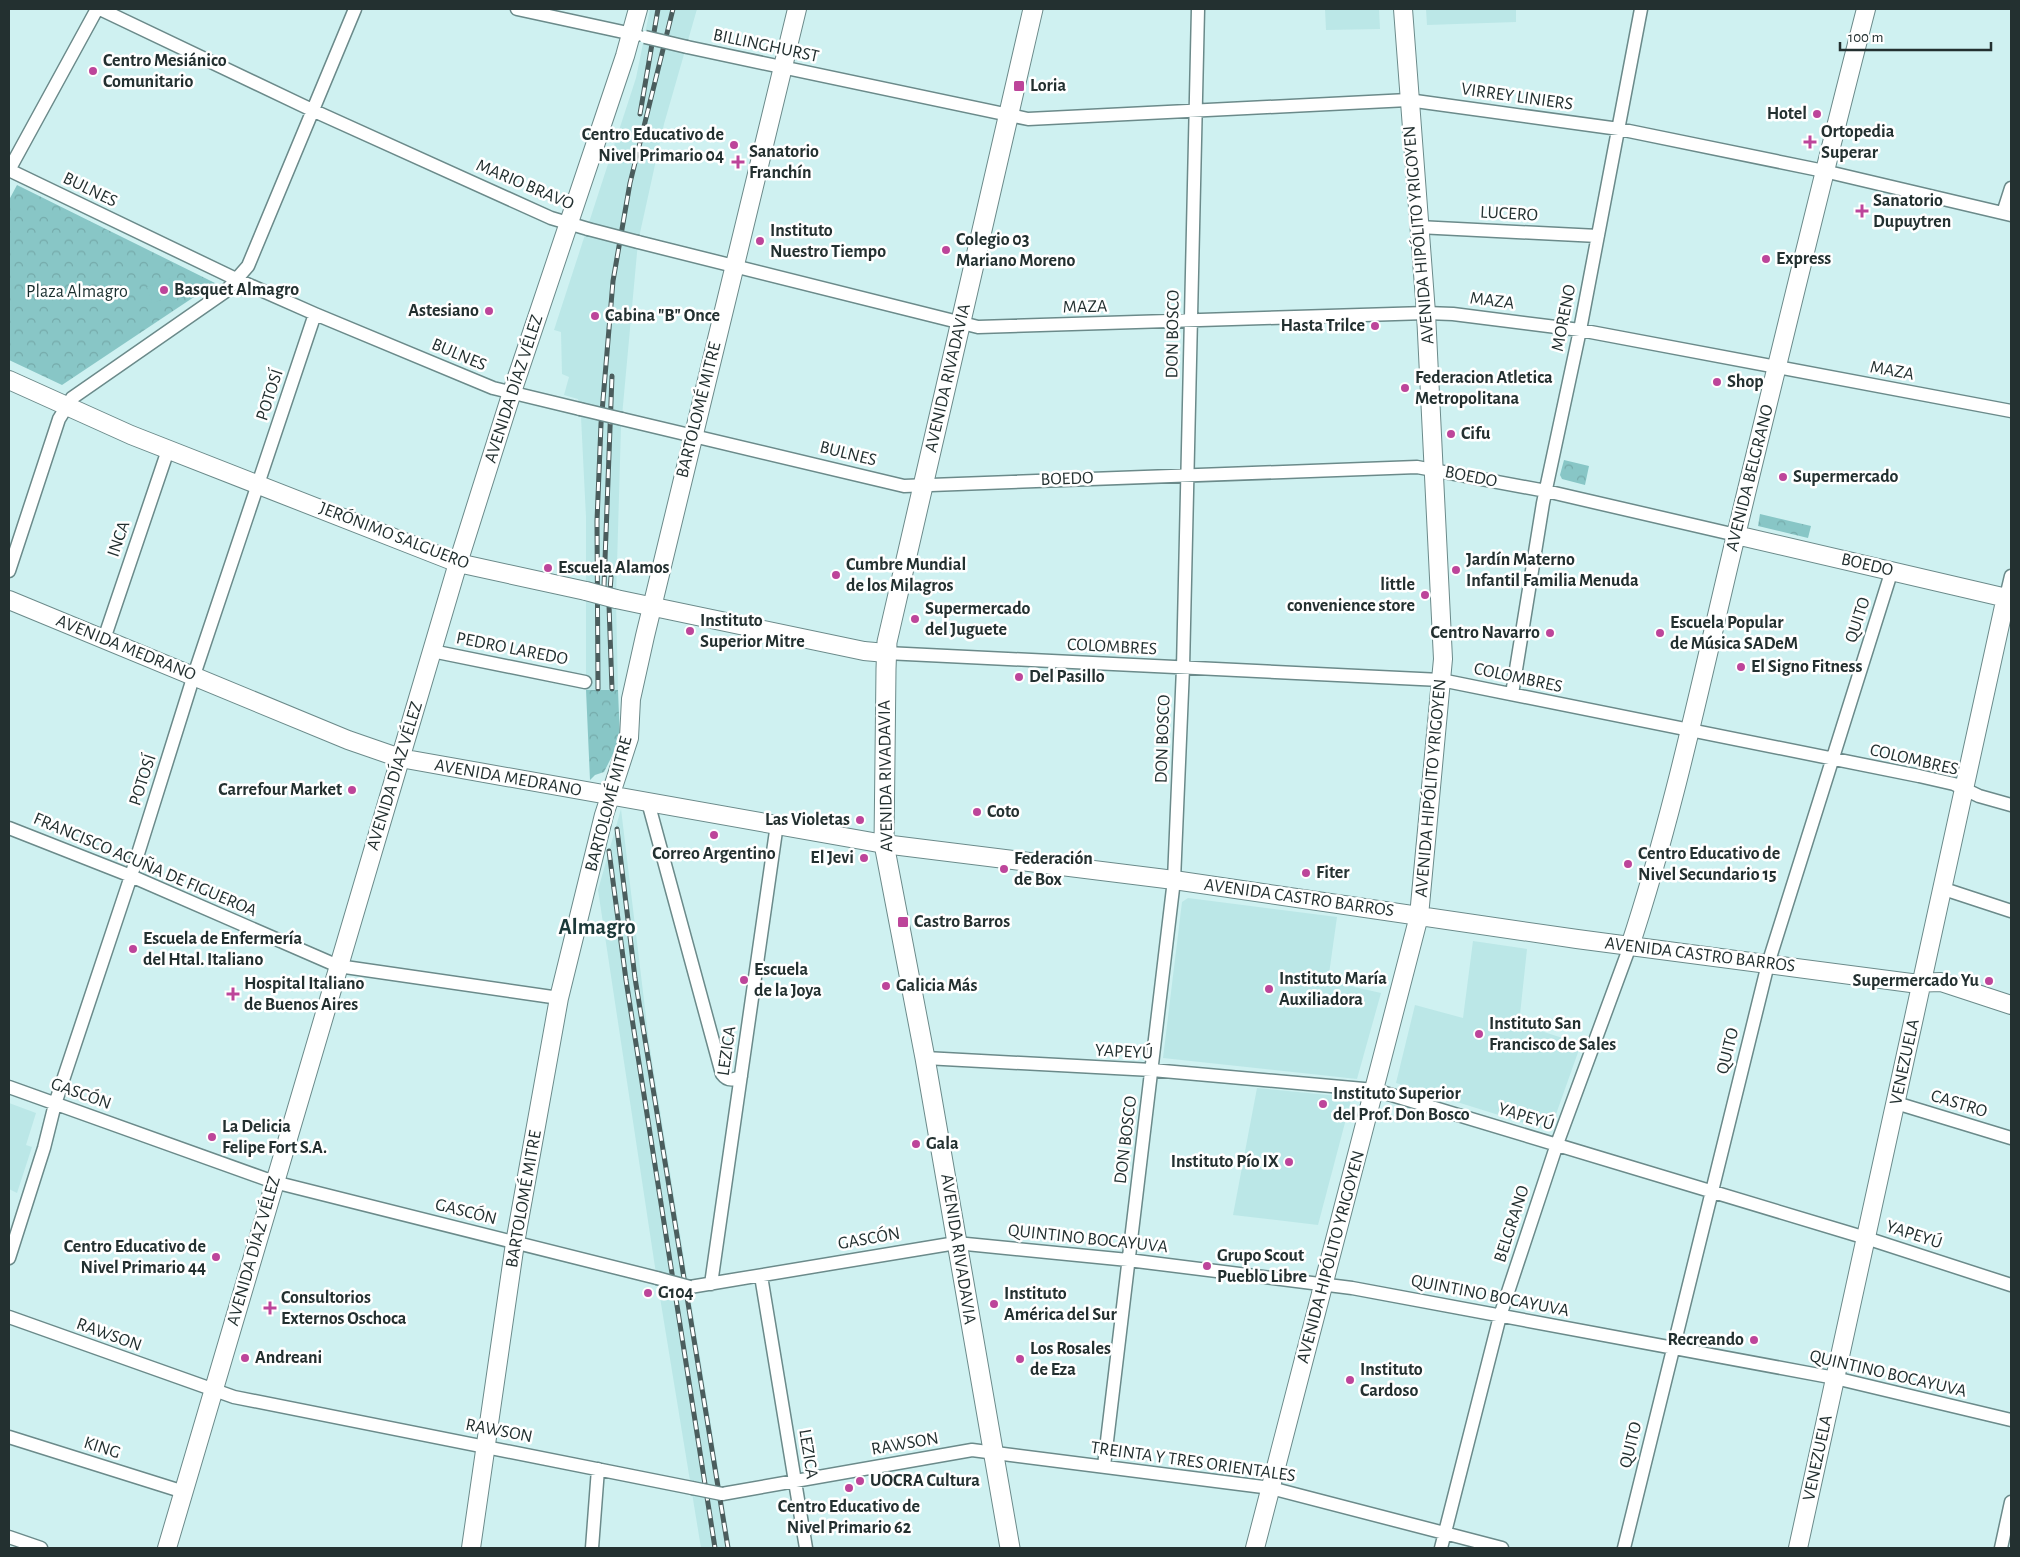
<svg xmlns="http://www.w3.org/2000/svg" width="2020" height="1557" font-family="'Alegreya Sans',sans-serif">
  <defs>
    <pattern id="park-crowns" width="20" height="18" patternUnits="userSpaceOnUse" patternTransform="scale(1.25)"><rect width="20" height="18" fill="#88c6c6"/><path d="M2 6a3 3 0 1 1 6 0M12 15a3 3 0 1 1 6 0" fill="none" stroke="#75aaaa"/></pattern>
  </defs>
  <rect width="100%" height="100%" fill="#cff1f1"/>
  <!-- built -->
  <path fill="#bbe7e7" d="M 650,9 L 697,9 L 664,124 L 638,242 L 621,427 L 616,599 L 618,690 L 586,690 L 586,517 L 581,417 L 578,399 L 564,395 L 569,377 L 562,374 L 561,332 L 554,330 L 636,78 Z
    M 1325,9 L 1379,9 L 1380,29 L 1326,30 Z
    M 1426,9 L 1516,9 L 1516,22 L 1427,25 Z
    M 621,809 L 649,1042 L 731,1548 L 701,1548 L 655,1267 L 598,890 Z
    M 1188,898 L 1337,917 L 1328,981 L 1381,993 L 1357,1079 L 1163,1058 L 1182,902 Z
    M 1473,941 L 1527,949 L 1519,1024 L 1581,1044 L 1550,1131 L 1396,1083 L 1415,1005 L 1463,1018 Z
    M 1257,1088 L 1348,1097 L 1351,1100 L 1318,1225 L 1233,1215 Z
    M 9,1103 L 36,1113 L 26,1145 L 32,1147 L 17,1193 L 9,1189 Z"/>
  <!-- park -->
  <path fill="url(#park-crowns)" d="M 17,185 L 215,283 L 62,385 L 9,360 L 9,200 Z
    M 1564,460 L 1589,466 L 1585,485 L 1562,479 L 1560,475 Z
    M 1760,514 L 1811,526 L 1808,538 L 1758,526 Z
    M 586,690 L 618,690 L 620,740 L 604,772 L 595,775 L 590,780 Z"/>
  <!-- pitch -->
  <path fill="#88c6c6" d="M 175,277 L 180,293 L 152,303 L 147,287 Z"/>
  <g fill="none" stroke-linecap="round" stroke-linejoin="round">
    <!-- street casing -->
    <g stroke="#6b8a8a" stroke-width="15">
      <path id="street" d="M 100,9 L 312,110 L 551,218 L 588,229
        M 517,9 L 637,35
        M 687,47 L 1028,119 L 1408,100 L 1619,129 L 1824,171 L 2011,215
        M 9,170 L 238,280 L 315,314 L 493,388 L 580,409
        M 9,170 L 97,9
        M 2003,213 L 2011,188
        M 1418,227 L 1598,236
        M 638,242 L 978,327 L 1426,313 L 1453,314 L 1580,330 L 2011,411
        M 622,419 L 904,486 L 1417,467 L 1546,491 L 1736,535
        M 9,571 L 59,419 L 72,398 L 226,291 L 248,266 L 355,9
        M 2006,597 L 2011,576
        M 104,639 L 168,450
        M 432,651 L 585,682
        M 886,653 L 1441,680 L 1919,776 L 1954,784 L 1979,796 L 2011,805
        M 1512,694 L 1543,503 L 1580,330 L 1641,9
        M 648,802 L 722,1074 C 728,1082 734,1080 741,1076
        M 9,828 L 131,876 L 338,966 L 559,998
        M 1944,889 L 2011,911
        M 925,1058 L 1152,1070 L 1375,1090 L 1866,1238 L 2011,1285
        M 9,1087 L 274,1182 L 657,1278
        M 1896,1103 L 2011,1138
        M 9,1258 L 44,1148 L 55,1104 L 131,876 L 194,675 L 315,314
        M 761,1276 L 806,1548
        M 711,1284 L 777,824
        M 690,1287 L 956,1243 L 1128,1260 L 1352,1288 L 1835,1378 L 2011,1420
        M 9,1317 L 234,1397 L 692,1488
        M 9,1437 L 184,1492
        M 1104,1466 L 1174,880 L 1183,668 L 1198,9
        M 722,1494 L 972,1450 L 1271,1488 L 1502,1548
        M 9,1537 L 41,1548
        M 592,1548 L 598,1469
        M 1441,1548 L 1500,1316 L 1557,1144 L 1630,946
        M 1624,1548 L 1768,964 L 1892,570
        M 2001,1548 L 2011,1502"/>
    </g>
    <!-- secondary casing -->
    <g stroke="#6b8a8a" stroke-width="20">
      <path id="secondary" d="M 9,380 L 131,435 L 458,563 L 586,591
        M 1736,535 L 2011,599
        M 616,599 L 864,651 L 886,653
        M 9,600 L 348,740 L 400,758 L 884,844 L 1174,880 L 1577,939 L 1911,983 L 1941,982 L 2011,1005
        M 1630,946 C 1672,819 1700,686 1731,556 C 1775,373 1819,191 1866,9
        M 167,1548 L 458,563 L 512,392 L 625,56 L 638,9
        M 471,1548 L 515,1243 L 559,998 L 604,815 L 629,738 L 631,699 L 645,636 L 797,9
        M 1255,1548 L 1419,916 L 1441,680 L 1443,659 L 1426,313 L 1403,9
        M 1798,1548 L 2006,597"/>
    </g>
    <!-- primary casing -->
    <g stroke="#6b8a8a" stroke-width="21">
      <path id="primary" d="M 1010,1548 L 925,1058 L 884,844 L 886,669 L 887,642 L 1033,9"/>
    </g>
    <!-- street -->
    <use href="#street" stroke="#fff" stroke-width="12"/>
    <!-- secondary -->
    <use href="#secondary" stroke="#fff" stroke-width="18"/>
    <!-- primary -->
    <use href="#primary" stroke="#fff" stroke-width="19"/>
    <!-- rail casing -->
    <g stroke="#4b5d5d" stroke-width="5">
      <path id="rail" d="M 640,114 L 658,9
        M 611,577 L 609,605 L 612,689
        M 604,586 L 612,376
        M 598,689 L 597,521 L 601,424 L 613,281 L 630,183 L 673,9
        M 617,829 L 635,978 L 728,1548
        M 609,851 L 626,980 L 715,1548"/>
    </g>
    <!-- rail -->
    <use href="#rail" stroke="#fff" stroke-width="3" stroke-dasharray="9" stroke-linecap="butt"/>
    <!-- street-bridge casing -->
    <g stroke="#6b8a8a" stroke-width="15" stroke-linecap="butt">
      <path id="street-bridge" d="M 645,37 L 687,47
        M 588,229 L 638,242
        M 580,409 L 622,419
        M 657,1278 L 690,1287
        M 692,1488 L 722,1494"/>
    </g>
    <!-- secondary-bridge casing -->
    <g stroke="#6b8a8a" stroke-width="20" stroke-linecap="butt">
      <path id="secondary-bridge" d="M 586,591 L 616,599"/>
    </g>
    <!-- street-bridge -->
    <use href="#street-bridge" stroke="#fff" stroke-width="12"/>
    <!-- secondary-bridge -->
    <use href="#secondary-bridge" stroke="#fff" stroke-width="18"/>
  </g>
  <!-- markers -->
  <g fill="#bd459a" stroke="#fff" stroke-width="2">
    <circle cx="93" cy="71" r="5"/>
    <rect x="1013" y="80" width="12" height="12" rx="2.5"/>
    <circle cx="1817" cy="114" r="5"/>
    <path d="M1807.5 134.5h5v5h5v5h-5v5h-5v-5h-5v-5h5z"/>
    <circle cx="734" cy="145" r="5"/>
    <path d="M735.5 154.5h5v5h5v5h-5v5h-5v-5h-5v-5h5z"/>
    <path d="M1859.5 203.5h5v5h5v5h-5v5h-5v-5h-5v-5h5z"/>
    <circle cx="760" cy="241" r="5"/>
    <circle cx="946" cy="250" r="5"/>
    <circle cx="1766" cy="259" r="5"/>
    <circle cx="164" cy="290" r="5"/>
    <circle cx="489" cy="311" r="5"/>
    <circle cx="595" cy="316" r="5"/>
    <circle cx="1375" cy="326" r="5"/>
    <circle cx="1717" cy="382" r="5"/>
    <circle cx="1405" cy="388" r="5"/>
    <circle cx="1451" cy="434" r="5"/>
    <circle cx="1783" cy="477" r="5"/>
    <circle cx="548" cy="568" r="5"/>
    <circle cx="1456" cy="570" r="5"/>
    <circle cx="836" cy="575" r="5"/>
    <circle cx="1425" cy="595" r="5"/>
    <circle cx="915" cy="619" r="5"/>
    <circle cx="690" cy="631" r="5"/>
    <circle cx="1550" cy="633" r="5"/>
    <circle cx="1660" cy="633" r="5"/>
    <circle cx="1741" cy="667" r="5"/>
    <circle cx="1019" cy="677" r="5"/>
    <circle cx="352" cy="790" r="5"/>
    <circle cx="977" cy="812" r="5"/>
    <circle cx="860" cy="820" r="5"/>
    <circle cx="714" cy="835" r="5"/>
    <circle cx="864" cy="858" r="5"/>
    <circle cx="1628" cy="864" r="5"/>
    <circle cx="1004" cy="869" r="5"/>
    <circle cx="1306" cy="873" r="5"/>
    <rect x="897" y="916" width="12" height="12" rx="2.5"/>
    <circle cx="133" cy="949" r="5"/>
    <circle cx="744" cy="980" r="5"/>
    <circle cx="1989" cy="981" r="5"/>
    <circle cx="886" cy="986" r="5"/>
    <circle cx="1269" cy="989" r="5"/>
    <path d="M230.5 986.5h5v5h5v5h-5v5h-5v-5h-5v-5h5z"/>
    <circle cx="1479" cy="1034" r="5"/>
    <circle cx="1323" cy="1104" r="5"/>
    <circle cx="212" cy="1137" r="5"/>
    <circle cx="916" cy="1144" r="5"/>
    <circle cx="1289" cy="1162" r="5"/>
    <circle cx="216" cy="1257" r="5"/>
    <circle cx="1207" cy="1266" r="5"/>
    <circle cx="648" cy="1293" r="5"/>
    <circle cx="994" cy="1304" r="5"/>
    <path d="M267.5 1300.5h5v5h5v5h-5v5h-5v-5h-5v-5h5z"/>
    <circle cx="1754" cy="1340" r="5"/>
    <circle cx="245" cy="1358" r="5"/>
    <circle cx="1020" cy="1359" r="5"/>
    <circle cx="1350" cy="1380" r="5"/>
    <circle cx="860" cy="1481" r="5"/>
    <circle cx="849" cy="1488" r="5"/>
  </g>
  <g text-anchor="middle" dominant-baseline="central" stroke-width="5" stroke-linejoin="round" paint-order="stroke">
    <!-- street labels -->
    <g font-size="18" fill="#233030" stroke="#fff">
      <text transform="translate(766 46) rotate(12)">BILLINGHURST</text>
      <text transform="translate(1517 97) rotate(8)">VIRREY LINIERS</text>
      <text transform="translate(525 185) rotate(23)">MARIO BRAVO</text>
      <text transform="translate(90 190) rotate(26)">BULNES</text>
      <text transform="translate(1509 214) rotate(3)">LUCERO</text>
      <text transform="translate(1419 235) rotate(-95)">AVENIDA HIPÓLITO YRIGOYEN</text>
      <text transform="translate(1492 301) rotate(7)">MAZA</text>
      <text transform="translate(1085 307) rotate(-1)">MAZA</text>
      <text transform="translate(1564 318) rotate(-79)">MORENO</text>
      <text transform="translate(1173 334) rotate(-89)">DON BOSCO</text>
      <text transform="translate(459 355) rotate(23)">BULNES</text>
      <text transform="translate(1892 371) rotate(10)">MAZA</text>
      <text transform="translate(948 378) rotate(-77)">AVENIDA RIVADAVIA</text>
      <text transform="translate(514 389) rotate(-72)">AVENIDA DÍAZ VÉLEZ</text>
      <text transform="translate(270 395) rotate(-72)">POTOSÍ</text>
      <text transform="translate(699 410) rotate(-76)">BARTOLOMÉ MITRE</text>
      <text transform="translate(848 454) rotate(14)">BULNES</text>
      <text transform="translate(1471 477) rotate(11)">BOEDO</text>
      <text transform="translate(1750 478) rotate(-76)">AVENIDA BELGRANO</text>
      <text transform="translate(1067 479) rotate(-2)">BOEDO</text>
      <text transform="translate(394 536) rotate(21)">JERÓNIMO SALGUERO</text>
      <text transform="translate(119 539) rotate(-71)">INCA</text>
      <text transform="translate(1867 565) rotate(13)">BOEDO</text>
      <text transform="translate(1858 620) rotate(-72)">QUITO</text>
      <text transform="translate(1112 647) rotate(3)">COLOMBRES</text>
      <text transform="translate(126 648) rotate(22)">AVENIDA MEDRANO</text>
      <text transform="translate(512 649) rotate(11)">PEDRO LAREDO</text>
      <text transform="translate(1518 678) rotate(12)">COLOMBRES</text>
      <text transform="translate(1163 739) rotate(-88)">DON BOSCO</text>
      <text transform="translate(1914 760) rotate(13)">COLOMBRES</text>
      <text transform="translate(395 776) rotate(-73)">AVENIDA DÍAZ VÉLEZ</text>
      <text transform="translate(886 776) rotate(-91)">AVENIDA RIVADAVIA</text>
      <text transform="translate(508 778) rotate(10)">AVENIDA MEDRANO</text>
      <text transform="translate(143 780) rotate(-72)">POTOSÍ</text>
      <text transform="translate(1431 788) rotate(-85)">AVENIDA HIPÓLITO YRIGOYEN</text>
      <text transform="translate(609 804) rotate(-75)">BARTOLOMÉ MITRE</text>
      <text transform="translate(145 865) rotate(23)">FRANCISCO ACUÑA DE FIGUEROA</text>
      <text transform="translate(1299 898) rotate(8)">AVENIDA CASTRO BARROS</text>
      <text transform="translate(1700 955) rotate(7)">AVENIDA CASTRO BARROS</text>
      <text transform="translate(727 1051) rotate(-82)">LEZICA</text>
      <text transform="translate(1728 1051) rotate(-76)">QUITO</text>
      <text transform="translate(1124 1052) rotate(3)">YAPEYÚ</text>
      <text transform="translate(1905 1062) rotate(-78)">VENEZUELA</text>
      <text transform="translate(81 1094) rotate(20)">GASCÓN</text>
      <text transform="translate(1959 1104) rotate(17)">CASTRO</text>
      <text transform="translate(1526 1117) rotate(17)">YAPEYÚ</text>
      <text transform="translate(1126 1140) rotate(-83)">DON BOSCO</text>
      <text transform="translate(524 1199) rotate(-80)">BARTOLOMÉ MITRE</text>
      <text transform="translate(466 1212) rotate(14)">GASCÓN</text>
      <text transform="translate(1512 1224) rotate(-72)">BELGRANO</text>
      <text transform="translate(1914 1235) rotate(18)">YAPEYÚ</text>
      <text transform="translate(869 1239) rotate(-10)">GASCÓN</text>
      <text transform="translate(1088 1239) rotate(6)">QUINTINO BOCAYUVA</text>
      <text transform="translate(958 1249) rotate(81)">AVENIDA RIVADAVIA</text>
      <text transform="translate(254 1251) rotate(-74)">AVENIDA DÍAZ VÉLEZ</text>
      <text transform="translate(1331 1257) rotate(-75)">AVENIDA HIPÓLITO YRIGOYEN</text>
      <text transform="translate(1490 1296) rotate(11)">QUINTINO BOCAYUVA</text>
      <text transform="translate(109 1335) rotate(20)">RAWSON</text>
      <text transform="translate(1888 1374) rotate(13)">QUINTINO BOCAYUVA</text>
      <text transform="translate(499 1431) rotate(11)">RAWSON</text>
      <text transform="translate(905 1444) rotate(-10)">RAWSON</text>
      <text transform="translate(1631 1445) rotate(-76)">QUITO</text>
      <text transform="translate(102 1448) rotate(18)">KING</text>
      <text transform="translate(808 1454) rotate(81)">LEZICA</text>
      <text transform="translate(1818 1458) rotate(-78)">VENEZUELA</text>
      <text transform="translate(1193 1462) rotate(8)">TREINTA Y TRES ORIENTALES</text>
    </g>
    <!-- poi labels -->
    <g font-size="18" font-weight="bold" fill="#233030" stroke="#fff" text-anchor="start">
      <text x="103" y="61">Centro Mesiánico<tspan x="103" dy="21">Comunitario</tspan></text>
      <text x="1030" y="86">Loria</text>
      <text x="1807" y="114" text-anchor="end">Hotel</text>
      <text x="1821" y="132">Ortopedia<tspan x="1821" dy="21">Superar</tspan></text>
      <text x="724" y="135" text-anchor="end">Centro Educativo de<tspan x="724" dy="21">Nivel Primario 04</tspan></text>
      <text x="749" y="152">Sanatorio<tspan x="749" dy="21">Franchín</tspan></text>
      <text x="1873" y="201">Sanatorio<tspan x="1873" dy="21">Dupuytren</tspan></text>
      <text x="770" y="231">Instituto<tspan x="770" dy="21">Nuestro Tiempo</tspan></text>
      <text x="956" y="240">Colegio 03<tspan x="956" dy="21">Mariano Moreno</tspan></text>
      <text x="1776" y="259">Express</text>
      <text x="174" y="290">Basquet Almagro</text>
      <text x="479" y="311" text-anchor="end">Astesiano</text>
      <text x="605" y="316">Cabina "B" Once</text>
      <text x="1365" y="326" text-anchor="end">Hasta Trilce</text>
      <text x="1415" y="378">Federacion Atletica<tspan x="1415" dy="21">Metropolitana</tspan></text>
      <text x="1727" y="382">Shop</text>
      <text x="1461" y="434">Cifu</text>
      <text x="1793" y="477">Supermercado</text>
      <text x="1466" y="560">Jardín Materno<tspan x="1466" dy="21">Infantil Familia Menuda</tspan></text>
      <text x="846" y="565">Cumbre Mundial<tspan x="846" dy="21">de los Milagros</tspan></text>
      <text x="558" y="568">Escuela Alamos</text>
      <text x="1415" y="585" text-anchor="end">little<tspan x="1415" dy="21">convenience store</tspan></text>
      <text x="925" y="609">Supermercado<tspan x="925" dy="21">del Juguete</tspan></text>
      <text x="700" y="621">Instituto<tspan x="700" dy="21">Superior Mitre</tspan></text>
      <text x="1670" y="623">Escuela Popular<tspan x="1670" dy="21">de Música SADeM</tspan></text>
      <text x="1540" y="633" text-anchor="end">Centro Navarro</text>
      <text x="1751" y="667">El Signo Fitness</text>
      <text x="1029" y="677">Del Pasillo</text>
      <text x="342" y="790" text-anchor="end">Carrefour Market</text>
      <text x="987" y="812">Coto</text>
      <text x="850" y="820" text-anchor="end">Las Violetas</text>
      <text x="714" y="854" text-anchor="middle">Correo Argentino</text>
      <text x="1638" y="854">Centro Educativo de<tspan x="1638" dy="21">Nivel Secundario 15</tspan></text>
      <text x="854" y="858" text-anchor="end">El Jevi</text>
      <text x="1014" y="859">Federación<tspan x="1014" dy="21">de Box</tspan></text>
      <text x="1316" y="873">Fiter</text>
      <text x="914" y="922">Castro Barros</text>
      <text x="143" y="939">Escuela de Enfermería<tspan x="143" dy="21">del Htal. Italiano</tspan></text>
      <text x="754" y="970">Escuela<tspan x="754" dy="21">de la Joya</tspan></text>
      <text x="1279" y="979">Instituto María<tspan x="1279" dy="21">Auxiliadora</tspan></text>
      <text x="1979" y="981" text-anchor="end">Supermercado Yu</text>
      <text x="244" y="984">Hospital Italiano<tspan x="244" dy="21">de Buenos Aires</tspan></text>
      <text x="896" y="986">Galicia Más</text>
      <text x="1489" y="1024">Instituto San<tspan x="1489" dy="21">Francisco de Sales</tspan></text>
      <text x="1333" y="1094">Instituto Superior<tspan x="1333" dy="21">del Prof. Don Bosco</tspan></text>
      <text x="222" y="1127">La Delicia<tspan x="222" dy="21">Felipe Fort S.A.</tspan></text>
      <text x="926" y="1144">Gala</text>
      <text x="1279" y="1162" text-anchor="end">Instituto Pío IX</text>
      <text x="206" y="1247" text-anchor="end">Centro Educativo de<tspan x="206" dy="21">Nivel Primario 44</tspan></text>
      <text x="1217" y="1256">Grupo Scout<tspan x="1217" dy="21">Pueblo Libre</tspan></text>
      <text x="658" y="1293">G104</text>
      <text x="1004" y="1294">Instituto<tspan x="1004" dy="21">América del Sur</tspan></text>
      <text x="281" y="1298">Consultorios<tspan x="281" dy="21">Externos Oschoca</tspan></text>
      <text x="1744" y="1340" text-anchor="end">Recreando</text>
      <text x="1030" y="1349">Los Rosales<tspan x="1030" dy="21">de Eza</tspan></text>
      <text x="255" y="1358">Andreani</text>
      <text x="1360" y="1370">Instituto<tspan x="1360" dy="21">Cardoso</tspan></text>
      <text x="870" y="1481">UOCRA Cultura</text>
      <text x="849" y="1507" text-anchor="middle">Centro Educativo de<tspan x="849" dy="21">Nivel Primario 62</tspan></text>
    </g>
    <!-- park labels -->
    <g font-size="18" fill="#1a2f2f" stroke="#fff">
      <text x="77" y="292">Plaza Almagro</text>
    </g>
    <!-- district labels -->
    <g font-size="22" font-weight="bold" fill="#1c3939" stroke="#fff">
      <text x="597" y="927">Almagro</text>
    </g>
  </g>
  <!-- border -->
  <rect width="2020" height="1557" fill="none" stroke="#233030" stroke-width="20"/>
  <!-- scale -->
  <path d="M1840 42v8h151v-8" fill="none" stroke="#233030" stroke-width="2.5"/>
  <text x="1848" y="42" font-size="15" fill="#233030" stroke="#ffffff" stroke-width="4" paint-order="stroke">100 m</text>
</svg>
